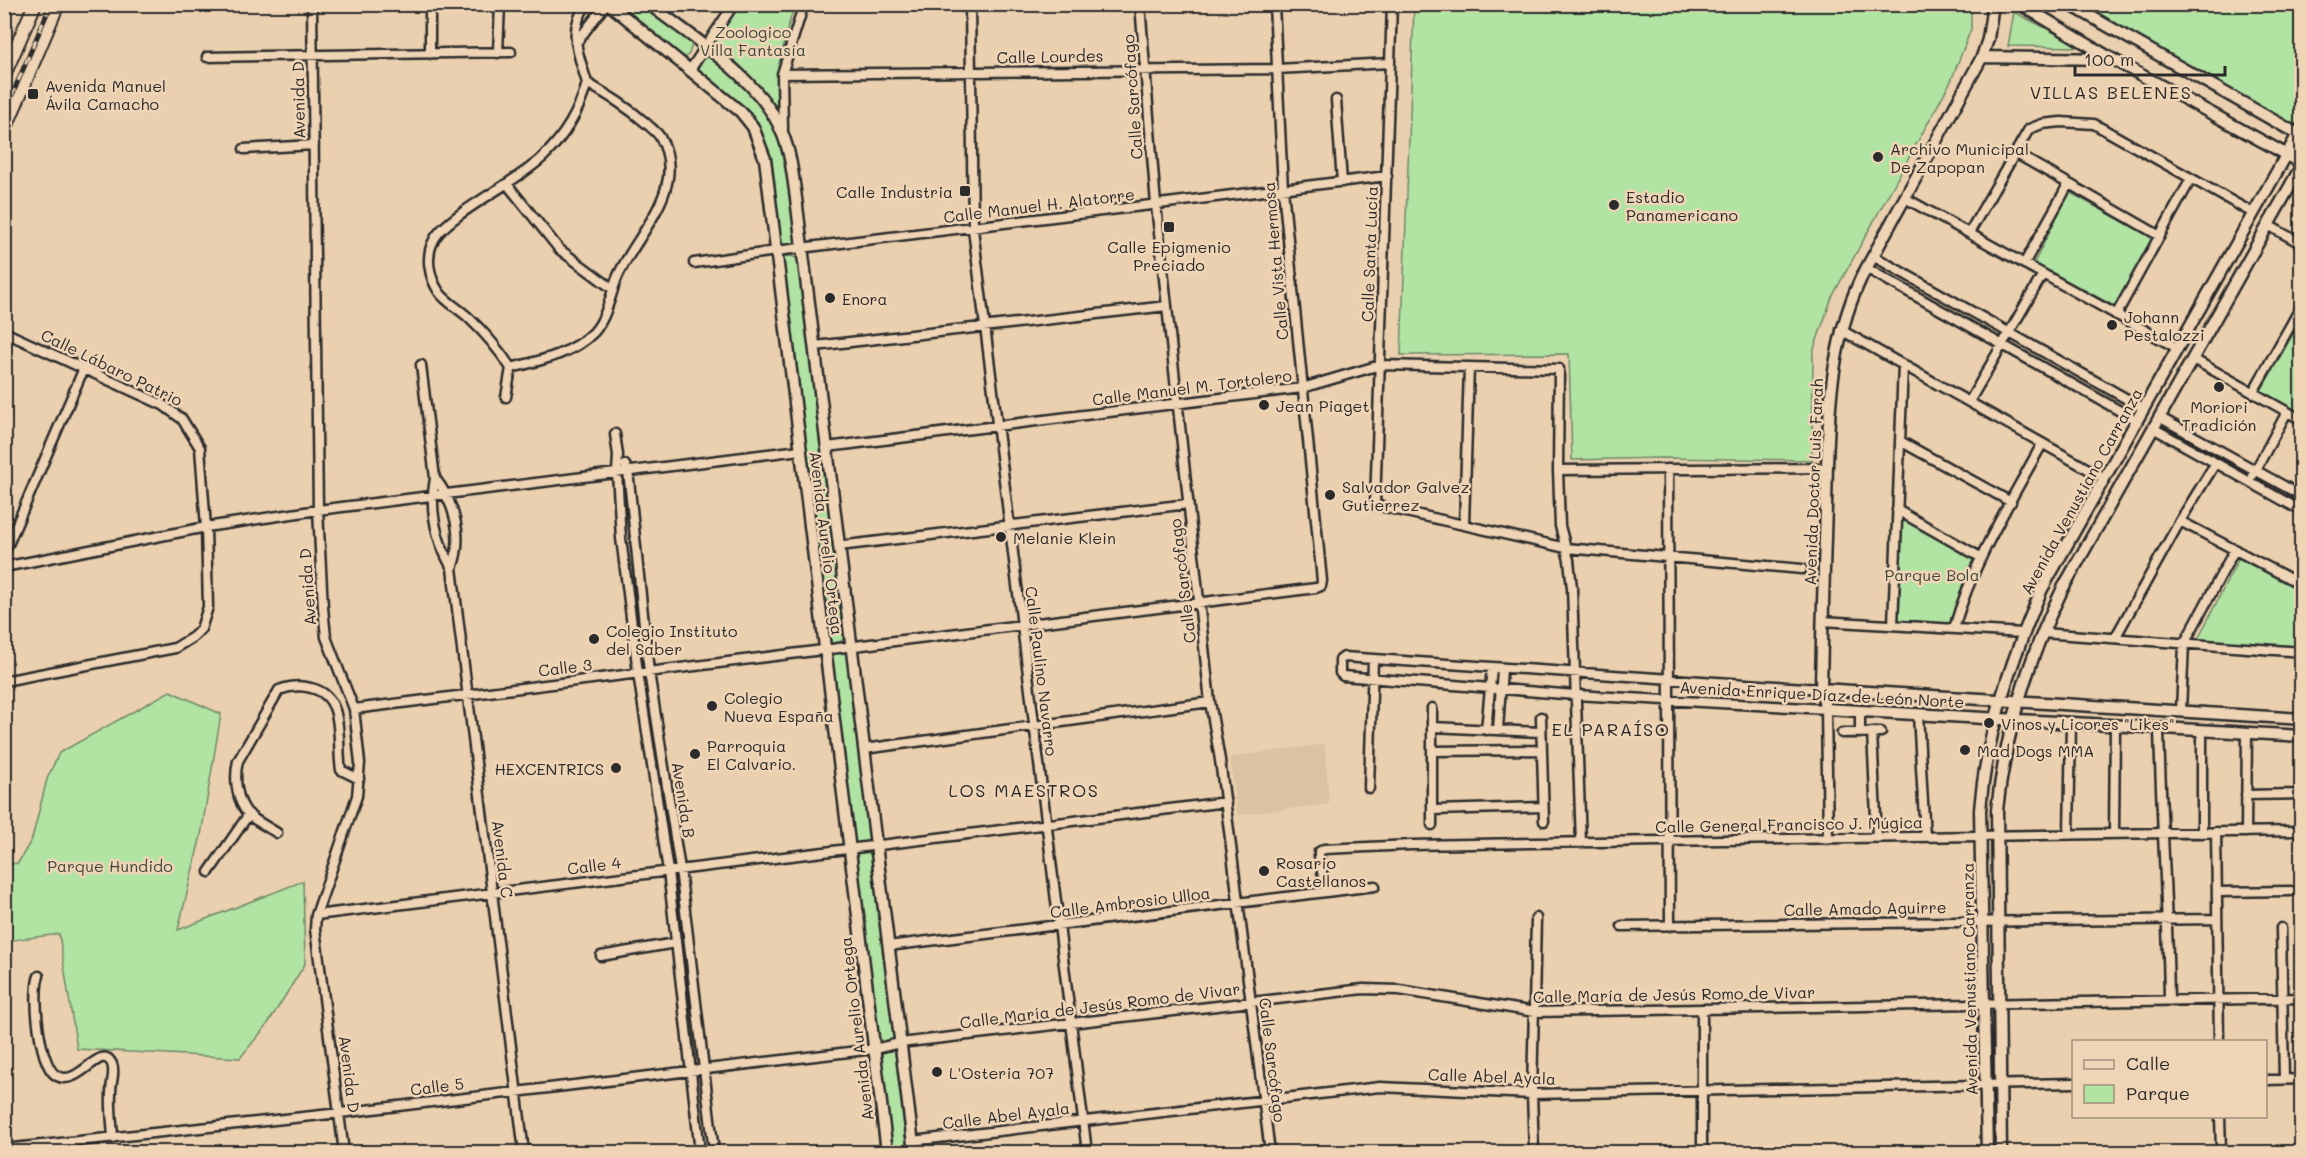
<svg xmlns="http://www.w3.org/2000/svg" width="2306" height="1157" font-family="Mali,sans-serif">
  <rect width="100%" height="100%" fill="#ebd0af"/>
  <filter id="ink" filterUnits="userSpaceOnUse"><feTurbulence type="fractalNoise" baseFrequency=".0167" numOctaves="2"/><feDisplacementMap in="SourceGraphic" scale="12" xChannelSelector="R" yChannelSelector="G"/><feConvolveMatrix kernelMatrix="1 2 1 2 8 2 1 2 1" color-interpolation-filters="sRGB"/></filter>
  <g filter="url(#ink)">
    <!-- built -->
    <path fill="#dbc2a0" d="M 1325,744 L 1329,804 L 1237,815 L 1230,757 Z"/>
    <!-- green -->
    <path fill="#b1e3a3" stroke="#6e8767" stroke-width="1.5" d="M 614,5 L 643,5 L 692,44 L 689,54 L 682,60 Z
      M 737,5 L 795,5 C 782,41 777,76 777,115 L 713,48 Z
      M 1414,5 L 1971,5 L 1971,29 L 1951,81 L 1832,297 L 1813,352 L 1812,460 L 1661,458 L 1572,460 L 1569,354 L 1401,355 Z
      M 2084,5 L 2301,5 L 2302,119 L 2297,128 L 2084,8 Z
      M 2014,12 L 2082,47 L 2008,46 Z
      M 705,56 C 716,59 726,70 734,77 C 791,123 789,178 795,244 L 776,244 L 765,158 L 753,126 L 693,71 Z
      M 2069,192 L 2153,238 L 2116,307 L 2034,263 Z
      M 792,256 L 799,260 L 830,503 L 843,637 L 842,641 L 833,644 L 825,642 L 780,257 Z
      M 2301,320 L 2301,413 L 2261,391 Z
      M 1902,518 L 1974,557 L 1965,576 L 1951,625 L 1899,620 Z
      M 2240,556 L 2301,588 L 2301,647 L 2198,639 Z
      M 836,650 L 845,652 L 848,657 L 870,839 L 856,845 L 850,844 L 826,652 Z
      M 170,691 L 221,714 L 201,835 L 178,930 L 303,881 L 305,964 L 267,1025 L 240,1058 L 77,1049 L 59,934 L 5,941 L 5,865 L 18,863 L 32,839 L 47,779 L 59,753 Z
      M 868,852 L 872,857 L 907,1152 L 887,1152 L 854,854 Z"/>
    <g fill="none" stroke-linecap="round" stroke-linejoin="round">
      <!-- minor casing -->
      <g stroke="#2b2b2b" stroke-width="13">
        <path id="minor" d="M 312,4 L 318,510 L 323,608 L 326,637 L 354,709 L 360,763 L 357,796 L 316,915 L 315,929 L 344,1152
          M 430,4 L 430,54
          M 970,4 L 973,229 L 1087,1152
          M 1140,4 L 1156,205 L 1210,702 L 1220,760 L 1270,1152
          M 1392,4 L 1375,505 L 1566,548 L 1802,569
          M 576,43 L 606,4
          M 498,53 L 500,4
          M 207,57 L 511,52
          M 690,70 L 734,4
          M 782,74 L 1277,69 L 1390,63
          M 1336,100 L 1342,182
          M 783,130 L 782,74 L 804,4
          M 244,149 L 314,145
          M 2015,153 L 2160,236
          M 507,184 L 559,249 L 613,289
          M 1905,198 L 2177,348
          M 2268,225 L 2302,244
          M 1969,233 L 2029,129 L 2042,124 L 2061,122 L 2094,124 L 2253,213
          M 1873,256 L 2143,408
          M 694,263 L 776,251 L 1387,176
          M 2024,264 L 2068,185
          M 1866,268 L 2136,420
          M 2116,315 L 2191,179
          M 1841,330 L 2104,478
          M 4,332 L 163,405 L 182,419 L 200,448 L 206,527 L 208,607 L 201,629 L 193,637 L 175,648 L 4,681
          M 815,346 L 1167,306
          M 2193,359 L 2302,420
          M 421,365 L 435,478 C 429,510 436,540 452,568 L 524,1152
          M 511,368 C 539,361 573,354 594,332 C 607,317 610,296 617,278 C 635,235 690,188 660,137 C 657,132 651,128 647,124 C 628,107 609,96 587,83 C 579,54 566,31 587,4
          M 2253,392 L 2302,305
          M 506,397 L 511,368 C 499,350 486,334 470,319 C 461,310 446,302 439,292 C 429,277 425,256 434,240 C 446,215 519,181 543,157 C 565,136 579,112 587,83
          M 1969,402 L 2043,274
          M 2159,417 L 2302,496
          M 2153,428 L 2302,511
          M 615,434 L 618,455 L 617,472 L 621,538 L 638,673 L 668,871 L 700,1152
          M 1900,441 L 2011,502
          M 827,447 L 1302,388 L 1380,365 L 1559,369 L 1558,470 L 1560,526 L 1569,560 L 1572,588 L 1581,843
          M 625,465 L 628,470 L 649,672 L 680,869 L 714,1152
          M 1668,469 L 1670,926
          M 1558,470 L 1827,468
          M 2253,475 L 2287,412
          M 435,478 C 455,504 464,537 452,568
          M 1897,510 L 1980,557
          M 2180,521 L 2302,585
          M 1464,524 L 1469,367
          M 839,546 L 1188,504
          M 4,554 L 84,368
          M 4,567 L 206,527 L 318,510 L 800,450
          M 1822,621 L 2023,633
          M 1893,625 L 1903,365
          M 1954,628 C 1973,562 2009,504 2042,444
          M 2042,633 L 2302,652
          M 2115,638 L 2180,521 L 2215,464
          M 1821,689 L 1344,657 L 1340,660 L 1340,673 L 1343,676 L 1575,695 L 1826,709 L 1828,839
          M 1432,708 L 1432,825
          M 354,709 L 1316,588 L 1321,586 L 1322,581 L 1283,189 L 1274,4
          M 1860,711 L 1860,733
          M 2181,711 L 2184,644 L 2235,549
          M 1918,714 L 1925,837
          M 1541,717 L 1544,821
          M 1432,727 L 1541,732
          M 2159,728 C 2161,819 2168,910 2169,1001
          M 1486,730 L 1492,668
          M 1498,730 L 1502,669
          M 1872,732 L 1877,838
          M 1842,733 L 1881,732
          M 864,749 L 1210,702
          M 1432,751 L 1542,750
          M 1369,788 L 1373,660
          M 2246,795 L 2302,794
          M 1433,810 L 1543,807
          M 2216,832 L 2219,1042
          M 2246,832 L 2247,733
          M 277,833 C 268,827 257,822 249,815 C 236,801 234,778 238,761 L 279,690 C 290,686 300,685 311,688 C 347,696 336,743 341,770 L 359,779
          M 2202,833 L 2202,730
          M 2114,834 L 2115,726
          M 2069,835 L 2071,723
          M 209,872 L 249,814
          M 1326,892 L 1319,856 L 1319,852 L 1324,849 L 1411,845 L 2302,831
          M 2217,892 L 2291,891
          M 316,915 L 1226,802
          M 1622,926 L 2217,919
          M 2281,928 L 2284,1079
          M 888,946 L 1375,886
          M 601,956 L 675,943
          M 39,976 C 32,993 39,1067 57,1076 C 79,1088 101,1041 112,1064 C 114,1069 113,1077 112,1082 C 109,1101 112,1119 113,1138
          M 2266,1080 L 2302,1079
          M 2220,1116 L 2221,1152
          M 912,1141 L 1380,1087 L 1532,1094 L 2074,1083
          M 4,1149 L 340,1113 L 874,1049 L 900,1043 L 1363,989 L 1399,990 L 1535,1012 L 2302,998
          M 1534,1152 L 1532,1094 L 1536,918
          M 1702,1152 L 1702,1009"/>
      </g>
      <!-- tertiary casing -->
      <g stroke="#2b2b2b" stroke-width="15">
        <path id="tertiary" d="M 1993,4 L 1988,39 L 1982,57 L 1861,278 C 1827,351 1828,427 1826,506 C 1824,567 1822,628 1821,689 L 1826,709 L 2302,736
          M 2020,4 L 2112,59 L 2302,163
          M 2069,4 L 2301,136
          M 1982,57 L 2110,59
          M 1821,689 L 2302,719
          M 1987,1152 L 1980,811 C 1986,733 2011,661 2042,589 L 2302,127
          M 2001,1152 L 1997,810 C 2005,734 2029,657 2063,588 L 2302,165"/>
      </g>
      <!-- secondary casing -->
      <g stroke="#2b2b2b" stroke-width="15">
        <path id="secondary" d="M 609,4 L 741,112 L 753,127 L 765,159 L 887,1152
          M 649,4 C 694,39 763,80 783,135 C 791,155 793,177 796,198 L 914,1152"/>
      </g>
      <!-- primary casing -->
      <g stroke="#2b2b2b" stroke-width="16">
        <path id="primary" d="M 4,75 L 35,4
          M 4,132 L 58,4"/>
      </g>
      <!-- minor -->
      <use href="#minor" stroke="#efd4b6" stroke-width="8"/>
      <!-- tertiary -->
      <use href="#tertiary" stroke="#efd4b6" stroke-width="10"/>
      <!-- secondary -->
      <use href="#secondary" stroke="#efd4b6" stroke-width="10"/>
      <!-- primary -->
      <use href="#primary" stroke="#efd4b6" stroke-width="12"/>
      <!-- rail casing -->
      <g stroke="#2b2b2b" stroke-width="5">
        <path id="rail" d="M 4,114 L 51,4"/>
      </g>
      <!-- rail -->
      <use href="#rail" stroke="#efd4b6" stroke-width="3" stroke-dasharray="9" stroke-linecap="butt"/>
    </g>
  </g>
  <!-- markers -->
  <g fill="#2b2b2b" stroke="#efd4b6" stroke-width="2">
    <rect x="27" y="88" width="12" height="12" rx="3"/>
    <circle cx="1878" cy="157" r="6"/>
    <rect x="959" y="185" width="12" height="12" rx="3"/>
    <circle cx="1614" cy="205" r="6"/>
    <rect x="1163" y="221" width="12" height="12" rx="3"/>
    <circle cx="830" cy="298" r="6"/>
    <circle cx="2112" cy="325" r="6"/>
    <circle cx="2219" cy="387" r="6"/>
    <circle cx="1264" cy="405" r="6"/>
    <circle cx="1330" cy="495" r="6"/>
    <circle cx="1001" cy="537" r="6"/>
    <circle cx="594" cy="639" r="6"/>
    <circle cx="712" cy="706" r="6"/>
    <circle cx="1989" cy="723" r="6"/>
    <circle cx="1965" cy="750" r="6"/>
    <circle cx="695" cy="754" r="6"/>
    <circle cx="616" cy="768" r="6"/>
    <circle cx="1264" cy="871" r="6"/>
    <circle cx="937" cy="1072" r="6"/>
  </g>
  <g text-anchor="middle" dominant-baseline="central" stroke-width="5" stroke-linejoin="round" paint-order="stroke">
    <!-- park labels -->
    <g font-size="16" fill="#3f473d" stroke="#efd4b6">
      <text x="753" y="31">Zoologico<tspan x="753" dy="18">Villa Fantasía</tspan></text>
      <text x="1932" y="574">Parque Bola</text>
      <text x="110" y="865">Parque Hundido</text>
    </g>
    <!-- street labels -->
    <g font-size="16" fill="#2b2b2b" stroke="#efd4b6">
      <text transform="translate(1050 56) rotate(-1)">Calle Lourdes</text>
      <text transform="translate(1132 97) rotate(-94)">Calle Sarcófago</text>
      <text transform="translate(298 100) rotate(-91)">Avenida D</text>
      <text transform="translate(1039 205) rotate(-7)">Calle Manuel H. Alatorre</text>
      <text transform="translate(1369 254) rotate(-88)">Calle Santa Lucía</text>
      <text transform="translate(1275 261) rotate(-95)">Calle Vista Hermosa</text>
      <text transform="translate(112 367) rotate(26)">Calle Lábaro Patrio</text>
      <text transform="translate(1192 387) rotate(-7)">Calle Manuel M. Tortolero</text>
      <text transform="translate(1813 482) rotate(-88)">Avenida Doctor Luis Farah</text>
      <text transform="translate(2081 491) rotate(-61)">Avenida Venustiano Carranza</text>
      <text transform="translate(827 543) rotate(83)">Avenida Aurelio Ortega</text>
      <text transform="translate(1182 581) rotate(-97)">Calle Sarcófago</text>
      <text transform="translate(307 587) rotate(-94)">Avenida D</text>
      <text transform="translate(565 667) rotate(-7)">Calle 3</text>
      <text transform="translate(1042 671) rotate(83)">Calle Paulino Navarro</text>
      <text transform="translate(1822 694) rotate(3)">Avenida Enrique Díaz de León Norte</text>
      <text transform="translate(684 800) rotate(81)">Avenida B</text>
      <text transform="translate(1789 824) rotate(-1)">Calle General Francisco J. Múgica</text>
      <text transform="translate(503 859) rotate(83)">Avenida C</text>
      <text transform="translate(594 865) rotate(-7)">Calle 4</text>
      <text transform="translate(1130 902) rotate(-7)">Calle Ambrosio Ulloa</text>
      <text transform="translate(1865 908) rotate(-1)">Calle Amado Aguirre</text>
      <text transform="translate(1969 979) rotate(-91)">Avenida Venustiano Carranza</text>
      <text transform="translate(1674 994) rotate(-1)">Calle María de Jesús Romo de Vivar</text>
      <text transform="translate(1100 1005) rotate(-7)">Calle María de Jesús Romo de Vivar</text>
      <text transform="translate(856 1029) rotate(-97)">Avenida Aurelio Ortega</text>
      <text transform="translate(1273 1060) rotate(83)">Calle Sarcófago</text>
      <text transform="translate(350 1074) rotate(83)">Avenida D</text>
      <text transform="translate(1492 1076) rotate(2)">Calle Abel Ayala</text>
      <text transform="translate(437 1086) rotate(-7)">Calle 5</text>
      <text transform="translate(1006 1115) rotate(-7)">Calle Abel Ayala</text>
    </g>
    <!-- poi labels -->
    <g font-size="16" fill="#2b2b2b" stroke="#efd4b6" text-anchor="start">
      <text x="45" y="85">Avenida Manuel<tspan x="45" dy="18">Ávila Camacho</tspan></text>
      <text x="1890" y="148">Archivo Municipal<tspan x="1890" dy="18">De Zapopan</tspan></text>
      <text x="953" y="191" text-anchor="end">Calle Industria</text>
      <text x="1626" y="196">Estadio<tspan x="1626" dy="18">Panamericano</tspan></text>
      <text x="1169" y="246" text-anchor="middle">Calle Epigmenio<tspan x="1169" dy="18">Preciado</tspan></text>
      <text x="842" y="298">Enora</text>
      <text x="2124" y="316">Johann<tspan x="2124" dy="18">Pestalozzi</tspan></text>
      <text x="1276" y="405">Jean Piaget</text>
      <text x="2219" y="406" text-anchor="middle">Moriori<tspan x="2219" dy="18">Tradición</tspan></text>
      <text x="1342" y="486">Salvador Galvez<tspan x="1342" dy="18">Gutierrez</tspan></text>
      <text x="1013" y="537">Melanie Klein</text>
      <text x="606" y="630">Colegio Instituto<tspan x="606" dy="18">del Saber</tspan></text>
      <text x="724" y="697">Colegio<tspan x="724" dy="18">Nueva España</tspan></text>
      <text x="2001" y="723">Vinos y Licores "Likes"</text>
      <text x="707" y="745">Parroquia<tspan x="707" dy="18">El Calvario.</tspan></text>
      <text x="1977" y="750">Mad Dogs MMA</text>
      <text x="604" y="768" text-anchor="end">HEXCENTRICS</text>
      <text x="1276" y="862">Rosario<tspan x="1276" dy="18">Castellanos</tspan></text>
      <text x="949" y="1072">L'Osteria 707</text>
    </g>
    <!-- neighbourhood labels -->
    <g font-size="18" letter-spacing="1.5" fill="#2b2b2b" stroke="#efd4b6">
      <text x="2111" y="92">VILLAS BELENES</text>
      <text x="1611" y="729">EL PARAÍSO</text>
      <text x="1024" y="790">LOS MAESTROS</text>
    </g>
  </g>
  <!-- margin -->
  <rect width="2306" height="1157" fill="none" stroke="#efd4b6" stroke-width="24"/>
  <rect x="12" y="12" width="2282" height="1133" fill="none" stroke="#2b2b2b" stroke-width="2" filter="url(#ink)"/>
  <!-- legend -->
  <rect x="2072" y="1040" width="195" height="78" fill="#efd4b6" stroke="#a1907e" stroke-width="1.5"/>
  <rect x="2084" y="1060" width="30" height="9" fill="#efd4b6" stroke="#a1907e" stroke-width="1.5"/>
  <text x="2126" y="1070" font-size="18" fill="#2b2b2b">Calle</text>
  <rect x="2084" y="1085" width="30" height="18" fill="#b1e3a3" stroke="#a1907e" stroke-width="1.5"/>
  <text x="2126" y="1100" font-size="18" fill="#2b2b2b">Parque</text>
  <!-- scale -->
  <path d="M2075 66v9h150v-9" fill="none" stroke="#2b2b2b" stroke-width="3"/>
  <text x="2084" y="66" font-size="18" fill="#2b2b2b" stroke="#efd4b6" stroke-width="4.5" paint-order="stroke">100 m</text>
</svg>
